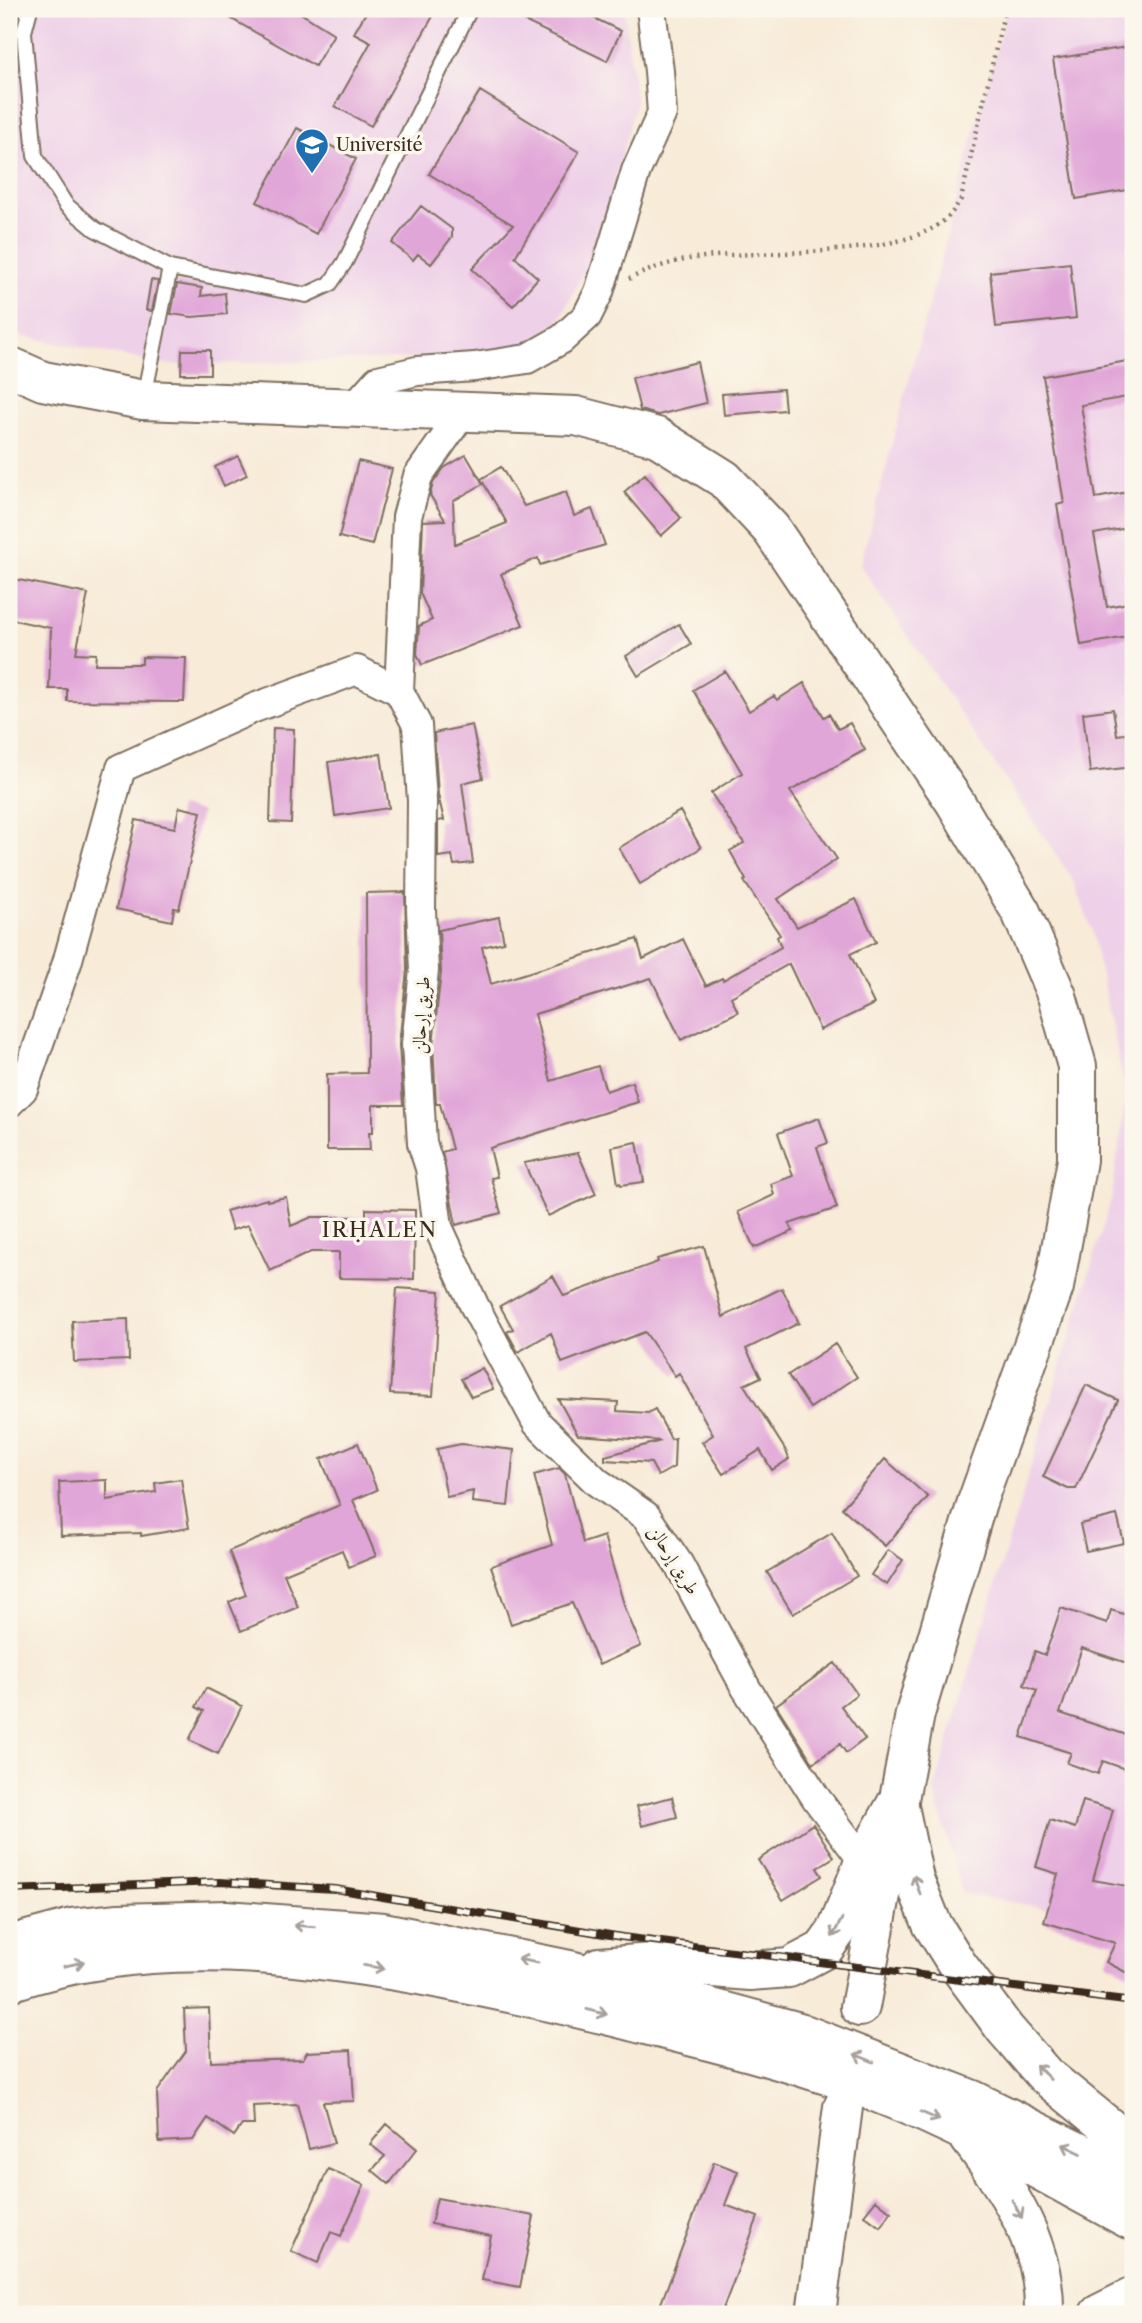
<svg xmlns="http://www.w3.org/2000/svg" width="1142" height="2323" font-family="'Libre Caslon Text',Amiri,serif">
  <rect width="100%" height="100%" fill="#fbf7ec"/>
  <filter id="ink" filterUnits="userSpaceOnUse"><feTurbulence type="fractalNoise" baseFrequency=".0143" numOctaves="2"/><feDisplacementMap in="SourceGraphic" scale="14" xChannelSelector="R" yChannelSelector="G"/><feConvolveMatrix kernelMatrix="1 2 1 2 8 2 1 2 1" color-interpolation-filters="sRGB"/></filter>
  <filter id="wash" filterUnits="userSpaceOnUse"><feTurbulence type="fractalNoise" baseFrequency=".00686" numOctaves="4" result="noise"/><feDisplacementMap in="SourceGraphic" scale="28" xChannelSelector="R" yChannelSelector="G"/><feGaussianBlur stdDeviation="1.57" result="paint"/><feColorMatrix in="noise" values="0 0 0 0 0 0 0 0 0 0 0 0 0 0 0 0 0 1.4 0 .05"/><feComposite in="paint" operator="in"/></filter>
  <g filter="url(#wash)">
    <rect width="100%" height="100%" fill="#f8ebd8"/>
    <!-- built -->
    <path fill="#eed0e8" d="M 9,9 L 624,9 L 636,102 L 597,247 L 560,319 L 514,356 L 170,365 L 22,336 L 9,327 Z
      M 1007,9 L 1133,9 L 1133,1925 L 962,1893 L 934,1790 L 1112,1196 L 1126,1095 L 1092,930 L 1072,878 L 860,565 Z"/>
    <g id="blocks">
      <!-- building -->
      <path fill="#e1a6d8" d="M 214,9 L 294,9 L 334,34 L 315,66 Z
        M 368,9 L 437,9 L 371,126 L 335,106 L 371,42 L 354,33 Z
        M 499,9 L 575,9 L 621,31 L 607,61 Z
        M 1133,46 L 1133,189 L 1076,199 L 1053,59 Z
        M 480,91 L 579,152 L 515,257 L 538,278 L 513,306 L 472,269 L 513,225 L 429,174 Z
        M 297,128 L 356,159 L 316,234 L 257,202 Z
        M 421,206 L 452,229 L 452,237 L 431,264 L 418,254 L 413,260 L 392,243 Z
        M 1070,263 L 1076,318 L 996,327 L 990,272 Z
        M 151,280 L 158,281 L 152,311 L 146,310 Z
        M 177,284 L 202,288 L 201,296 L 225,293 L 227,314 L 192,317 L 171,314 Z
        M 182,350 L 210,350 L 210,374 L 181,374 Z
        M 1133,360 L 1133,396 L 1081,405 L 1096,498 L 1133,491 L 1133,527 L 1094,534 L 1107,607 L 1133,602 L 1133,636 L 1081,645 L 1057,505 L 1064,503 L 1043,376 Z
        M 697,362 L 706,403 L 658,415 L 640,410 L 632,378 Z
        M 783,389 L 785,410 L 724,415 L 722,394 Z
        M 466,455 L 483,484 L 453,501 L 455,544 L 507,523 L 481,479 L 501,467 L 524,506 L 566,492 L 574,516 L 592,509 L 605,545 L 540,565 L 538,558 L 501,574 L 523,625 L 422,665 L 417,654 L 419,626 L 432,620 L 420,593 L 423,521 L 445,520 L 430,495 L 433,483 L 444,468 Z
        M 238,456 L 247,475 L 224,486 L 215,467 Z
        M 358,461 L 392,469 L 372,545 L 339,537 Z
        M 645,474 L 681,518 L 661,536 L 624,492 Z
        M 9,578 L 88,594 L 76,653 L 96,654 L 95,664 L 142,664 L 142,657 L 186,658 L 184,702 L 67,701 L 67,689 L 49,689 L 51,628 L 9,619 Z
        M 679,624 L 691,644 L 638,676 L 626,656 Z
        M 725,671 L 749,711 L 774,696 L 777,700 L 804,683 L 824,717 L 829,714 L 838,729 L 850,723 L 865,750 L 790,791 L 837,859 L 778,899 L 797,927 L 856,899 L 876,942 L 850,954 L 874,1004 L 820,1030 L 789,964 L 731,997 L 738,1012 L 681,1040 L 651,978 L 535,1014 L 551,1081 L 598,1066 L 606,1091 L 632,1082 L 638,1102 L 490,1148 L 497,1177 L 491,1178 L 501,1213 L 456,1225 L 442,1152 L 452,1149 L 440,1104 L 436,1104 L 433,1044 L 441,972 L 439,930 L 499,917 L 504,942 L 482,947 L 491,984 L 637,939 L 643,959 L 683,939 L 706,986 L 722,978 L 723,980 L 781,947 L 777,937 L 780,935 L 744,881 L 746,880 L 730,851 L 744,843 L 711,793 L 742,773 L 693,690 Z
        M 1113,709 L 1117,735 L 1133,733 L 1133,767 L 1090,772 L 1083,713 Z
        M 472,725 L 483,778 L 462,783 L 473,863 L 454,865 L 452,855 L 438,857 L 438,821 L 444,820 L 438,795 L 434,733 Z
        M 273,728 L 294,729 L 291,823 L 270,822 Z
        M 381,754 L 389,808 L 335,816 L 328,762 Z
        M 179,807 L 201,812 L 179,909 L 174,908 L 172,921 L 116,909 L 136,820 L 175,828 Z
        M 680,811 L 701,848 L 640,884 L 619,848 Z
        M 405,892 L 407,970 L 399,1045 L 403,1105 L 373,1105 L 373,1132 L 369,1132 L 370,1150 L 327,1150 L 327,1074 L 367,1073 L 366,893 Z
        M 819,1118 L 828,1143 L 817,1147 L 837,1208 L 789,1224 L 793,1231 L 754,1248 L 738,1212 L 774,1195 L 771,1184 L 793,1176 L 778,1133 Z
        M 637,1142 L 644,1182 L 621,1185 L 620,1183 L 618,1184 L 612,1147 Z
        M 578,1153 L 596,1194 L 548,1216 L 524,1163 Z
        M 286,1197 L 291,1226 L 312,1217 L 366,1217 L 366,1209 L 415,1210 L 414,1279 L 339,1278 L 339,1252 L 311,1252 L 270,1271 L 248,1225 L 232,1230 L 226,1211 L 267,1199 L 267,1201 Z
        M 704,1246 L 723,1317 L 782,1288 L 799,1323 L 746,1349 L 761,1377 L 744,1385 L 786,1451 L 789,1459 L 772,1470 L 760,1450 L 723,1474 L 702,1442 L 713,1435 L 679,1373 L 675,1376 L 645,1332 L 562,1363 L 551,1333 L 518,1352 L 507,1332 L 513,1329 L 500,1306 L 553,1276 L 564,1296 L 658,1262 L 657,1259 Z
        M 397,1288 L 440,1291 L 433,1396 L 390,1394 Z
        M 128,1319 L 129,1360 L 74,1362 L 72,1321 Z
        M 835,1344 L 857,1377 L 810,1408 L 788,1375 Z
        M 482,1368 L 493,1389 L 471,1397 L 461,1379 Z
        M 1086,1385 L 1118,1400 L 1076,1489 L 1068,1489 L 1043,1477 Z
        M 558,1399 L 618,1402 L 617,1411 L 648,1413 L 655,1409 L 671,1439 L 675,1438 L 674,1467 L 658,1476 L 651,1463 L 605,1460 L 605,1456 L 661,1441 L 578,1435 Z
        M 358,1443 L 377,1490 L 353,1500 L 376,1556 L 349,1567 L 342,1550 L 284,1574 L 298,1607 L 241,1631 L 229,1602 L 246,1595 L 229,1551 L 340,1505 L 321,1459 Z
        M 461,1444 L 514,1450 L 508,1506 L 472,1502 L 473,1491 L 447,1497 L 437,1449 Z
        M 885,1459 L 928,1497 L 885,1546 L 842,1508 Z
        M 559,1468 L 565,1474 L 583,1543 L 604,1536 L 625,1608 L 641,1646 L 599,1665 L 572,1603 L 511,1624 L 491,1566 L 552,1545 L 534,1475 Z
        M 181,1479 L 189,1528 L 141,1536 L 141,1533 L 61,1536 L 59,1482 L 107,1480 L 107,1500 L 156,1492 L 155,1483 Z
        M 1117,1515 L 1124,1543 L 1086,1551 L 1080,1524 Z
        M 832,1533 L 857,1576 L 793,1614 L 767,1572 Z
        M 888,1550 L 903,1560 L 887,1585 L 871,1575 Z
        M 1061,1608 L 1107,1623 L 1111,1610 L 1133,1617 L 1133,1665 L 1082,1648 L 1060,1713 L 1133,1737 L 1133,1746 L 1125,1769 L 1103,1761 L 1098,1774 L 1067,1763 L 1071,1753 L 1021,1737 L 1037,1690 L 1024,1685 L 1035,1651 L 1045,1655 Z
        M 835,1663 L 857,1694 L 841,1706 L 865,1739 L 846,1753 L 840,1744 L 813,1763 L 776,1705 Z
        M 206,1688 L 242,1706 L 218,1754 L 189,1740 L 204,1711 L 196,1707 Z
        M 672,1797 L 677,1817 L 642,1826 L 637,1806 Z
        M 1083,1801 L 1113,1810 L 1093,1880 L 1133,1887 L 1133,1976 L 1106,1962 L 1115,1943 L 1044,1922 L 1058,1874 L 1036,1867 L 1050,1820 L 1075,1828 Z
        M 813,1824 L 834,1857 L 817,1868 L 822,1876 L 783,1900 L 758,1860 Z
        M 209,2008 L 211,2062 L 303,2059 L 307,2052 L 351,2050 L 354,2101 L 323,2102 L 334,2143 L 309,2149 L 297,2104 L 253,2106 L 254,2125 L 242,2125 L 234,2136 L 208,2118 L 193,2140 L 159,2142 L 157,2092 L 186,2051 L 184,2009 Z
        M 387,2124 L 417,2149 L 389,2184 L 372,2170 L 385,2156 L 370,2144 Z
        M 714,2162 L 738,2171 L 725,2205 L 758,2217 L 721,2314 L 657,2314 Z
        M 328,2169 L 364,2185 L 341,2236 L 331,2232 L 318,2263 L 291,2251 Z
        M 437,2198 L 534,2216 L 520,2287 L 482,2280 L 491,2236 L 431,2224 Z
        M 876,2200 L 891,2212 L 880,2227 L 864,2215 Z"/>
    </g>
  </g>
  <g filter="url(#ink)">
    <use href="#blocks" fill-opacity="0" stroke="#7d6e5f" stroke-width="2"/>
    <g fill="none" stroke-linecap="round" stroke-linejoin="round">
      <!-- service casing -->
      <g stroke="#7d6e5f" stroke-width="18">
        <path id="service" d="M 30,9 L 24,32 L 35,156 L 66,205 L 95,229 L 170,268 L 306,295 L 330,284 L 345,262 L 470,9
          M 144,397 L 170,268"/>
      </g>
      <!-- minor casing -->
      <g stroke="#7d6e5f" stroke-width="32">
        <path id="minor" d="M 353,408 L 378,380 L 417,371 L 475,367 L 527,359 L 562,339 L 587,316 L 599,292 L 636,171 L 662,113 L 659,71 L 651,9
          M 399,691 L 407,517 L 418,476 L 464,411
          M 9,1103 L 23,1089 L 67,963 L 121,768 L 254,708 L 357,670 L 399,691 L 417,725 L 422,801 L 421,910 L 424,970 L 416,1044 L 422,1143 L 430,1168 L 438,1227 L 474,1305 L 537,1423 L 597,1482 L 646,1516 L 678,1563 L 746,1688 L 816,1798 L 864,1862"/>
      </g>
      <!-- primary casing -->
      <g stroke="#7d6e5f" stroke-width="42">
        <path id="primary" d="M 9,366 L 43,381 L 143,400 L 576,416 L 657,437 L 724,479 L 771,529 L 955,802 L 1021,912 L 1057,996 L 1077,1066 L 1077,1160 L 1054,1287 L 977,1502 L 915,1714 L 860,2007
          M 965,2132 C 1006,2187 1046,2242 1044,2314
          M 816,2314 L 843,2107
          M 1099,2314 L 1133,2297"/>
      </g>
      <!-- trunk casing -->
      <g stroke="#7d6e5f" stroke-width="42">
        <path id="trunk" d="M 898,1801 L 914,1879 L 932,1924 L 957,1964 L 1005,2029 L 1045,2075 L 1133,2147
          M 9,1945 L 72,1928 L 119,1923 L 226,1920 L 384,1932 L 570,1970 L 796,2031 L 973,2100 L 1133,2179
          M 599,1967 L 652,1963 L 750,1971 L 789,1968 L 823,1950 L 836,1932 L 864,1862 L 898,1801
          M 9,1982 C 151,1933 302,1953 446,1980 C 512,1993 577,2007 642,2024 C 722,2044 803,2064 880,2094 C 968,2128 1050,2177 1133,2221"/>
      </g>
      <!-- path -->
      <path stroke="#7d6e5f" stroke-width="4.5" stroke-dasharray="2 5" stroke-linecap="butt" d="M 629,279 C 649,269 673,261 696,258 C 758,249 904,261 948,217 C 953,212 957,205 961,199 L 1005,9"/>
      <!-- service -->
      <use href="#service" stroke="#fff" stroke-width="14"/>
      <!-- minor -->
      <use href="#minor" stroke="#fff" stroke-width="28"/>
      <!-- primary -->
      <use href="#primary" stroke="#fff" stroke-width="38"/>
      <!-- trunk -->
      <use href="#trunk" stroke="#fff" stroke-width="38"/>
      <!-- rail casing -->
      <g stroke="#3b2a1e" stroke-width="8">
        <path id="rail" d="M 9,1890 L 219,1882 L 335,1889 L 622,1937 L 1133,2002"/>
      </g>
      <!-- rail -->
      <use href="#rail" stroke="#fbf7ec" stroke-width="5" stroke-dasharray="16" stroke-linecap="butt"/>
    </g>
    <!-- one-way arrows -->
    <defs><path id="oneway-shaft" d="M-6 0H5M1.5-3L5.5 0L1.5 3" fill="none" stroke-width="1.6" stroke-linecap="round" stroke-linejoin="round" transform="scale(1.75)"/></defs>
    <g stroke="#a79f9a">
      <use href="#oneway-shaft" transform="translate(917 1885) rotate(-109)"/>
      <use href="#oneway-shaft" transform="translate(304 1926) rotate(-176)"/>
      <use href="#oneway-shaft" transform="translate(837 1928) rotate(118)"/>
      <use href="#oneway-shaft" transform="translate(528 1961) rotate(-169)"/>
      <use href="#oneway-shaft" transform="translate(74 1964) rotate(-13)"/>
      <use href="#oneway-shaft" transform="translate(374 1967) rotate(9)"/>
      <use href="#oneway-shaft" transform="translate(597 2012) rotate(14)"/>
      <use href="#oneway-shaft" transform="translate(864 2058) rotate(-158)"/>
      <use href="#oneway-shaft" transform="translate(1043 2072) rotate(-134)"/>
      <use href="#oneway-shaft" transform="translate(930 2116) rotate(24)"/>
      <use href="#oneway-shaft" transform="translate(1072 2149) rotate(-154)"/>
      <use href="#oneway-shaft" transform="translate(1017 2209) rotate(61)"/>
    </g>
  </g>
  <!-- icons -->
  <defs>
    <g id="university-pin" transform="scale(1.75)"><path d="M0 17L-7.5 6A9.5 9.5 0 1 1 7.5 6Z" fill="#1f6fb2" stroke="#fbf7ec"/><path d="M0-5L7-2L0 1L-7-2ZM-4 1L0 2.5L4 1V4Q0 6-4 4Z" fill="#fff"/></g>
  </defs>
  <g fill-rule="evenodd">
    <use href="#university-pin" x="312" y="145"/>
  </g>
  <g text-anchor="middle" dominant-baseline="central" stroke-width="7" stroke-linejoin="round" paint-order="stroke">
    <!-- poi labels -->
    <g font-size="18" fill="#3b2a1e" stroke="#fbf7ec" text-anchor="start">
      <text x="336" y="145">Université</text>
    </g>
    <!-- street labels -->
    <g font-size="18" fill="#3b2a1e" stroke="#fbf7ec">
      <text transform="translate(421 1015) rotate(-86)">طريق إرحالن</text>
      <text transform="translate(674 1560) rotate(58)">طريق إرحالن</text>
    </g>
    <!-- quarter labels -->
    <g font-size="21" letter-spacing="2" fill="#3b2a1e" stroke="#fbf7ec">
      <text x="380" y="1229">IRḤALEN</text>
    </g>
  </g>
  <!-- margin -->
  <rect width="1142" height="2323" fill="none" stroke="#fbf7ec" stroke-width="35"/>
</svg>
